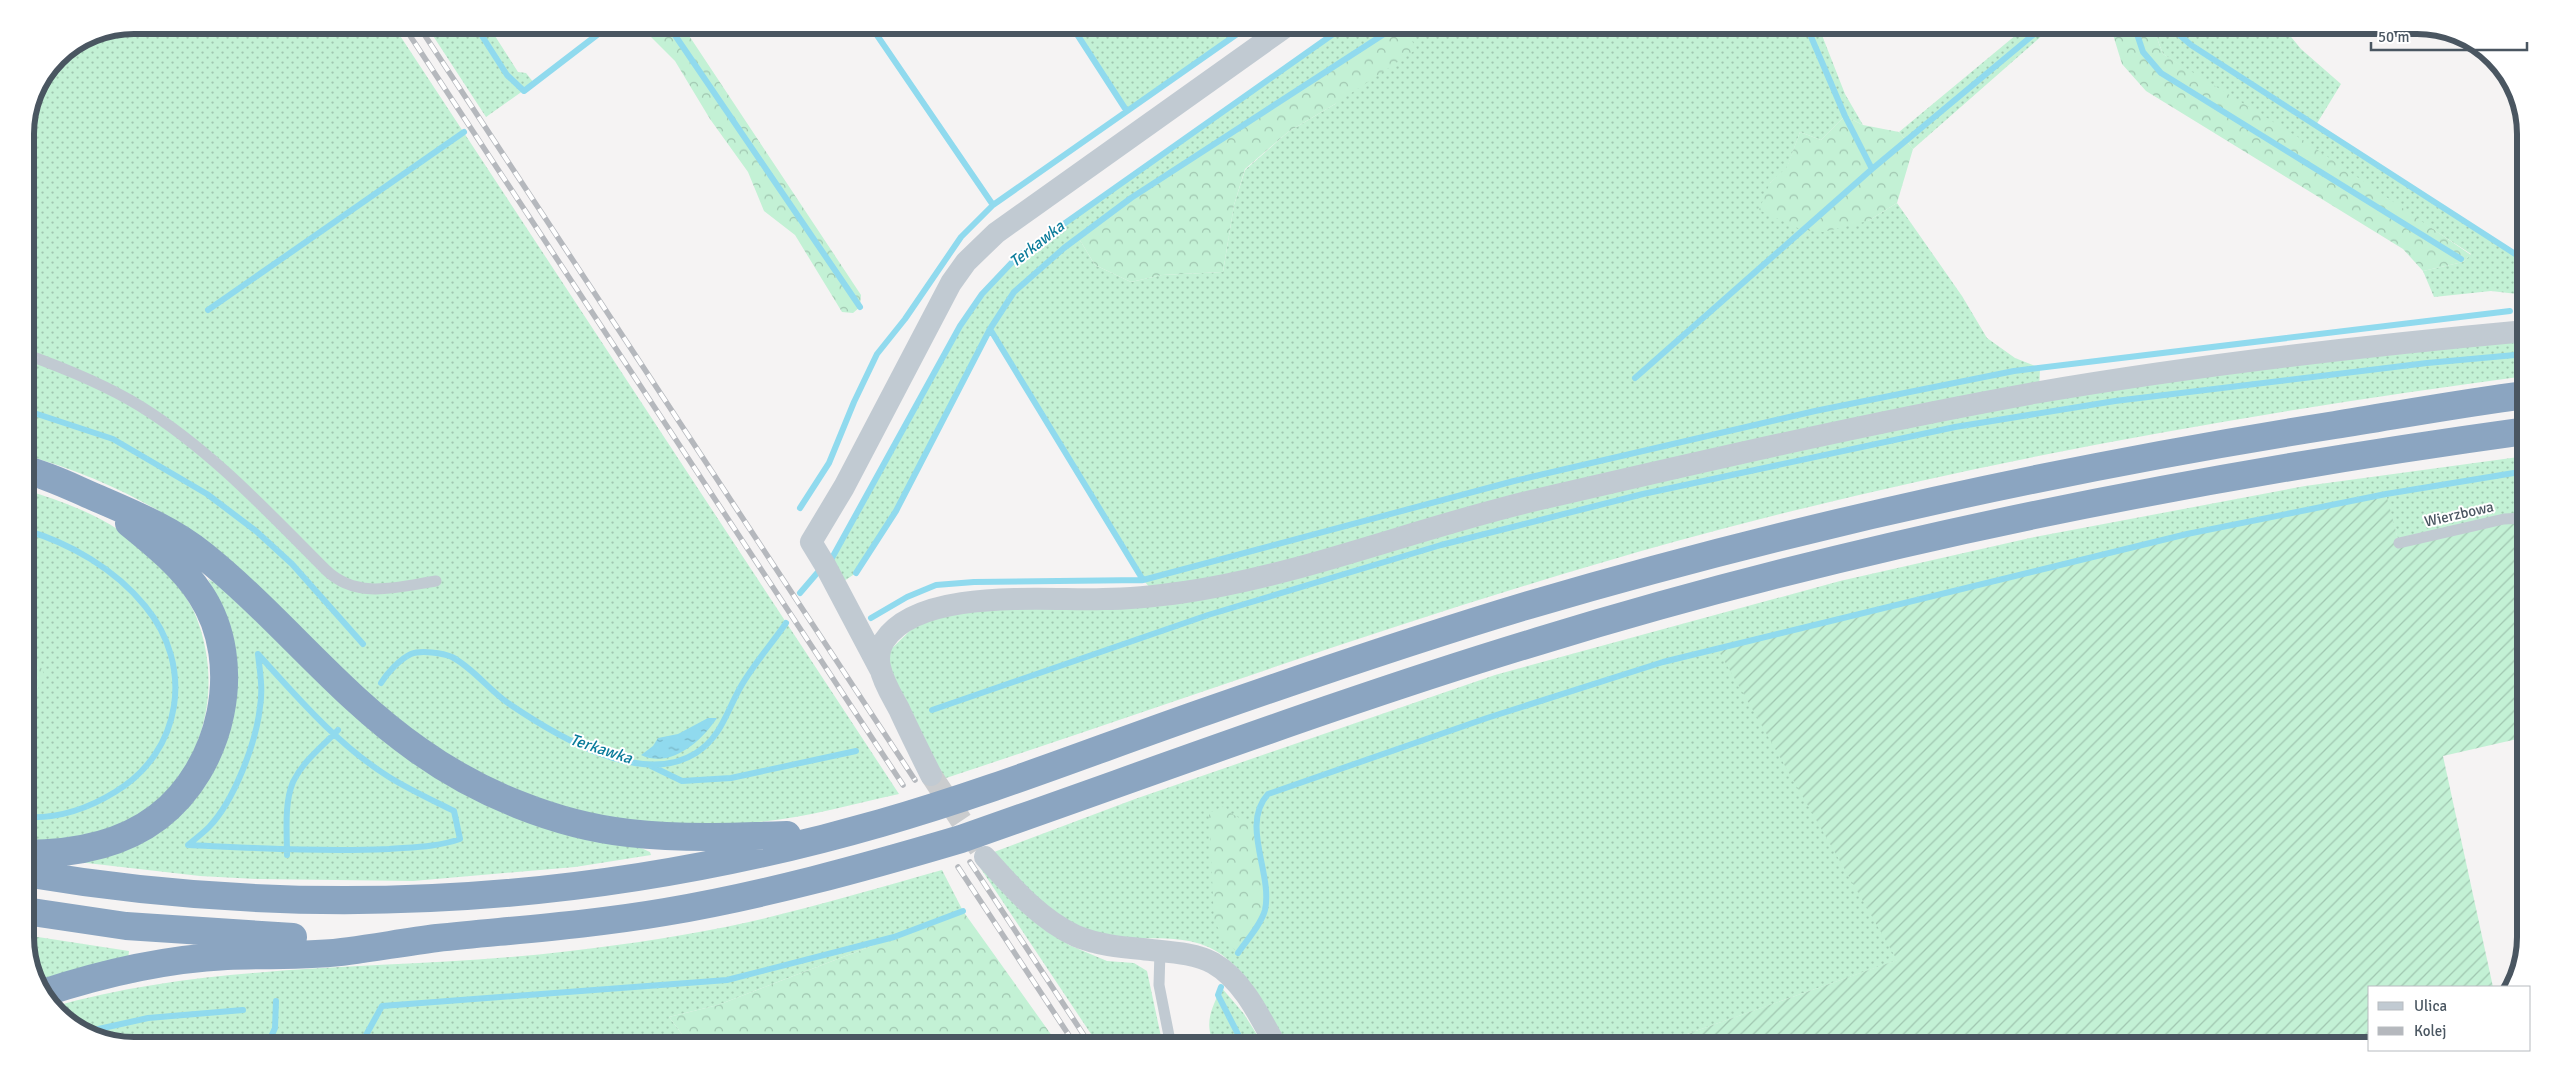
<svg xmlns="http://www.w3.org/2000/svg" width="2551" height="1071" font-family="Signika,sans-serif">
  <defs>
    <pattern id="grass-dots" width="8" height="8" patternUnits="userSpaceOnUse" patternTransform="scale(1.25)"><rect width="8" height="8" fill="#c3f1d5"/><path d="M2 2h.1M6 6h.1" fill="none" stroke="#a0c6b0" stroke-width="1.8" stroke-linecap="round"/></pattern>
    <pattern id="forest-crowns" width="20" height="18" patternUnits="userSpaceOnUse" patternTransform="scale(1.25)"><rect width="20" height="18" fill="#c3f1d5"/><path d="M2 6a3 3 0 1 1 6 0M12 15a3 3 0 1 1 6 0" fill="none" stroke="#a0c6b0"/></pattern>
    <pattern id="garden-furrows" width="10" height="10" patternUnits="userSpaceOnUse" patternTransform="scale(1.25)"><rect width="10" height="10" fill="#c3f1d5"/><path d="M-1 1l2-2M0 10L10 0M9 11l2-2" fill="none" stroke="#a0c6b0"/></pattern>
    <pattern id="water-ripples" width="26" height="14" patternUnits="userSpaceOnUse" patternTransform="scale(1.25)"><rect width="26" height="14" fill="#90daee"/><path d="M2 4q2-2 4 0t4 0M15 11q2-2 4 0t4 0" fill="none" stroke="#78b4c4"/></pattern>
  </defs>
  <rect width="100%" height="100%" fill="#f5f3f3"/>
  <!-- grass -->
  <path fill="url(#grass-dots)" d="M 134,25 L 393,25 L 899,794 C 850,805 800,819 749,823 C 641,833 522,809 433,746 C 392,717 356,682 319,648 C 278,610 236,571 194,533 C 143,498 86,472 25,455 L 25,127 L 36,86 L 57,57 L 93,33 Z
    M 426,25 L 488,25 L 518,72 L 526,73 L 534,83 L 486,117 Z
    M 1071,25 L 1250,25 L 1126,110 Z
    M 1346,25 L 1398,25 L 1078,237 L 1095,265 L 1131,282 L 1162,275 L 1223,272 L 1234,205 L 1245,170 L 1288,132 L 1335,104 L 1402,25 L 1818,25 L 1845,94 L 1863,125 L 1845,116 L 1821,140 L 1800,132 L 1787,168 L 1770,183 L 1868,221 L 1897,203 L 1962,296 L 1987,338 L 2015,358 L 2040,368 L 2039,393 L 2526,331 L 2526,376 C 2240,414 1956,465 1677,541 C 1428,610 1186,699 940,780 L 879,661 L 930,611 L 1157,595 L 1143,580 L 990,330 L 896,511 L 856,573 L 844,581 L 832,558 L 960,326 L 982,294 L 1017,257 Z
    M 2028,25 L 2050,25 L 2045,33 L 1913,149 L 1899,132 Z
    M 2155,25 L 2265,25 L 2287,32 L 2301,49 L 2341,84 L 2316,125 L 2526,261 L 2526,295 L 2491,291 L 2434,297 L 2423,271 L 2463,262 L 2471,254 L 2163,54 L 2158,41 Z
    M 2526,456 L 2526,518 L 2399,543 L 2385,494 L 2187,534 L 1718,648 L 1898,960 L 1653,1046 L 1286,1046 C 1268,1017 1253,980 1226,958 C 1195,932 1153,940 1116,938 C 1071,935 1021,886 994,852 L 1135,799 L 1495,675 L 1840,581 L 2030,538 L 2305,486 Z
    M 25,490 C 66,502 108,518 140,546 C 161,564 184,589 195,614 C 228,693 200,790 118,826 C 89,839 57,841 25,842 Z
    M 208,579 L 217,584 L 363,722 L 650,852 L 651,855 L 575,867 L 413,881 L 257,879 L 200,876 L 78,862 L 185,808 L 228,623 Z
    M 975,860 L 1039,920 L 1069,945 L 1107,961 L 1134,963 L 1147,971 L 1163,1046 L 1099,1046 Z
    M 942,870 L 963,911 L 718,1005 L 669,1017 L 691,1046 L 134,1046 L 93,1038 L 52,1007 C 220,959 398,972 570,951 C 630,944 690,935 749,922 C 814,907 878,888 942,870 Z
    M 25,935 L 129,951 L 128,960 L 39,980 L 25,944 Z
    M 1221,987 L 1244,1014 L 1264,1046 L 1215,1046 C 1203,1022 1212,1010 1221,987 Z"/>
  <!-- forest -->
  <path fill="url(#forest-crowns)" d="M 639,25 L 682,25 L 861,295 L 860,307 L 853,313 L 842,312 L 795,235 L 764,211 L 748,172 L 710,119 L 675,61 Z
    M 1398,25 L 1402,25 L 1417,49 L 1335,104 L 1288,132 L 1245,169 L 1234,205 L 1223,272 L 1162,275 L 1131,282 L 1095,265 L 1078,237 L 1131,198 Z
    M 2110,25 L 2155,25 L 2158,41 L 2163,54 L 2306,142 L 2471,255 L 2463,262 L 2423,271 L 2403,249 L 2146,91 L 2122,64 Z
    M 1845,116 L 1863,125 L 1899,132 L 1913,149 L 1897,203 L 1868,221 L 1823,232 L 1802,230 L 1759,210 L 1770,183 L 1787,167 L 1800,132 L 1821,140 Z
    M 25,656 C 38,658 41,666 45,677 L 37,690 L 25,690 Z
    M 1224,806 L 1232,814 L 1256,827 L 1266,886 L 1265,911 L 1238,953 L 1223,938 L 1214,920 L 1209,813 Z
    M 963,911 L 1055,1040 L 1046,1046 L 691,1046 L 669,1017 L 718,1005 Z"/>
  <!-- garden -->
  <path fill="url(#garden-furrows)" d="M 2386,494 L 2399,543 L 2526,518 L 2526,737 L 2443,756 L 2493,987 L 2370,987 L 2370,1046 L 1653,1046 L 1897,960 L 1717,648 L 2187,534 Z"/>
  <!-- water -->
  <path fill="url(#water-ripples)" d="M 708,718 L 717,718 C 701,742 670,769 641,755 L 653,746 L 658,738 L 678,734 Z"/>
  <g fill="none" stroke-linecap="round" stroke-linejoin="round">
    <!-- stream -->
    <path stroke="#90daee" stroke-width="6" d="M 475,25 L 507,75 L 524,91 L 610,25
      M 668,25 L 860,307
      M 870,25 L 993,205
      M 1071,25 L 1126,110
      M 1806,25 L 1845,116 L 1872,169
      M 2134,25 L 2143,52 L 2161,73 L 2461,259
      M 2174,25 L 2176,32 L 2191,45 L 2526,261
      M 208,310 L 464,132
      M 990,329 L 1143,580
      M 1635,378 L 1872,169 L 2045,25
      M 25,410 L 113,439 L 207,494 L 256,531 L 292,564 L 363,644
      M 800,508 L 829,463 L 854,402 L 877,354 L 905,319 L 961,237 L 993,205 L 1250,25
      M 25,530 C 70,543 115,569 145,606 C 195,666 182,752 115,792 C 89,808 57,819 25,817
      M 832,558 L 960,326 L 982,294 L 1017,257 L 1346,25
      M 856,573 L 896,511 L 990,329 L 1014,292 L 1064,248 L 1131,198 L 1398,25
      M 800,593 L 818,572
      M 871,618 L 907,597 L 936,585 L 974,582 L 1143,580 L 1514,481 L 1815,411 L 2014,371 L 2510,311
      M 258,654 C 298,698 338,745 389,777 C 410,790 432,800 454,811 L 460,839 C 437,847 414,847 389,849 C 322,852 255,848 188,845 C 195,839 202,834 209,827 C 234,801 256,743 260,707 C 263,689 260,672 258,654 Z
      M 381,683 C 387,673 400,659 411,654 C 421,650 443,653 452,657 C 473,668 489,690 508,703 C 555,735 641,788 696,753 C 721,737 726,713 740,688 C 752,666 771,645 786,623
      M 932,710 L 1208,615 L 1441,545 L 1643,494 L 1955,427 L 2115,401 L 2427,363 L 2526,354
      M 651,766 L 682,781 L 731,778 L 856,751
      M 287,855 C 287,833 284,803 293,782 C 303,761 323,746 338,730
      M 1238,953 C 1246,941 1261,925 1265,910 C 1273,873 1240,825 1268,794 L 1487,718 L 1663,662 L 2187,534 L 2386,494 L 2526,471
      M 1221,987 L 1218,995 L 1244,1046
      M 85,1032 L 148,1018 L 243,1010
      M 267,1046 L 275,1028 L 276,1001
      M 360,1046 L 382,1006 L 727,980 L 894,937 L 963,911"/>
    <!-- street-tunnel -->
    <path stroke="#caccce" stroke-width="22" stroke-dasharray="22 11" stroke-linecap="butt" d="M 931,775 L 980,849"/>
    <!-- lane -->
    <path stroke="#c1cad2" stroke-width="11" d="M 25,354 C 64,368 104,384 140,406 C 211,450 268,512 326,570 C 357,600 398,587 436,581
      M 2399,543 L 2504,519 L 2526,518
      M 1160,951 L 1159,985 L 1171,1046
      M 149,1046 L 199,1041"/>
    <!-- street -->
    <path stroke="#c1cad2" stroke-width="22" d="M 880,669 L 825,565 L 811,542 L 844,487 L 951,283 L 966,262 L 996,233 L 1288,25
      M 931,775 C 920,753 909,731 899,709 C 892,696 883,682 880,667 C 878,658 879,649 884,641 C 919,587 1046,601 1103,599 C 1130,599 1158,596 1185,592 C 1306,574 1421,526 1540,499 C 1704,461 1868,423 2034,393 C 2197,365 2361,346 2526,331
      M 985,857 C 1011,886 1039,919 1076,936 C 1098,945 1119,947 1142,949 C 1164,952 1193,952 1213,963 C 1243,980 1260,1017 1276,1046"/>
    <!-- highway -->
    <path stroke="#8ba5c1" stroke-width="28" d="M 25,470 C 51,476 75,489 99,499 C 136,515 172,530 203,555 C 279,616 338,694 418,750 C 478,793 556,825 629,833 C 681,839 734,837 787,835
      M 25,854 C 72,854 120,846 158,817 C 222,768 246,664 201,595 C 183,567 155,544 129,523
      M 25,873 C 314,922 600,904 881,823 C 993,791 1100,748 1210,710 C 1316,673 1422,637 1529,605 C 1794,527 2062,468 2335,425 C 2398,415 2462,403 2526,395
      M 25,911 L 126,926 L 293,937
      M 43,993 C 101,974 166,959 227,956 C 267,954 309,957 349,951 C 378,947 407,942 437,938 C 513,930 589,925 665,912 C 765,895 863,868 961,839 C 1153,772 1344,700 1539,641 C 1861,542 2192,477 2526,431"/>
    <!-- rail casing -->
    <g stroke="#b5b8bd" stroke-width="5.5">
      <path id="rail" d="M 403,25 L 903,785
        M 418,25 L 915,780
        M 970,862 L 1091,1046
        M 958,867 L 1076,1046"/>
    </g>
    <!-- rail -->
    <use href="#rail" stroke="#fff" stroke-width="4" stroke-dasharray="11" stroke-linecap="butt"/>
  </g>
  <g text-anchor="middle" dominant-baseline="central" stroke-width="4" stroke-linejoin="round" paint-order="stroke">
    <!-- street labels -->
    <g font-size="15" fill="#4a5661" stroke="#fff">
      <text transform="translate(2459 514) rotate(-13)">Wierzbowa</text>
    </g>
    <!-- water labels -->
    <g font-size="16" font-style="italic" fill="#0c7c9b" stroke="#fff">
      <text transform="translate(1037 244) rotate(-38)">Terkawka</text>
      <text transform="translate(601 749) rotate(18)">Terkawka</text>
    </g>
  </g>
  <!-- crop -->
  <path d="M0 0H2551V1071H0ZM134 34H2417A100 100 0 0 1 2517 134V937A100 100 0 0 1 2417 1037H134A100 100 0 0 1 34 937V134A100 100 0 0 1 134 34Z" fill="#fff" fill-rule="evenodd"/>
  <path fill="none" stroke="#4a5661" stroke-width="6" d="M134 34H2417A100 100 0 0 1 2517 134V937A100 100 0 0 1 2417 1037H134A100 100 0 0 1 34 937V134A100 100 0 0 1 134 34Z"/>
  <!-- legend -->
  <rect x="2368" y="986" width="162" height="65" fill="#ffffff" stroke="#b7bbc0"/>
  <rect x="2378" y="1002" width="25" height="8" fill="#c1cad2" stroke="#b7bbc0"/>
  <text x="2414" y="1011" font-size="15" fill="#4a5661">Ulica</text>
  <rect x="2378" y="1027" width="25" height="8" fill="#b5b8bd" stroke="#b7bbc0"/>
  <text x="2414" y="1036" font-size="15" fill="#4a5661">Kolej</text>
  <!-- scale -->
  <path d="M2371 42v8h156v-8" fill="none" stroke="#4a5661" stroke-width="2.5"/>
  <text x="2378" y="42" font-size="15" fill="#4a5661" stroke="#ffffff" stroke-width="4" paint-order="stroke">50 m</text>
</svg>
